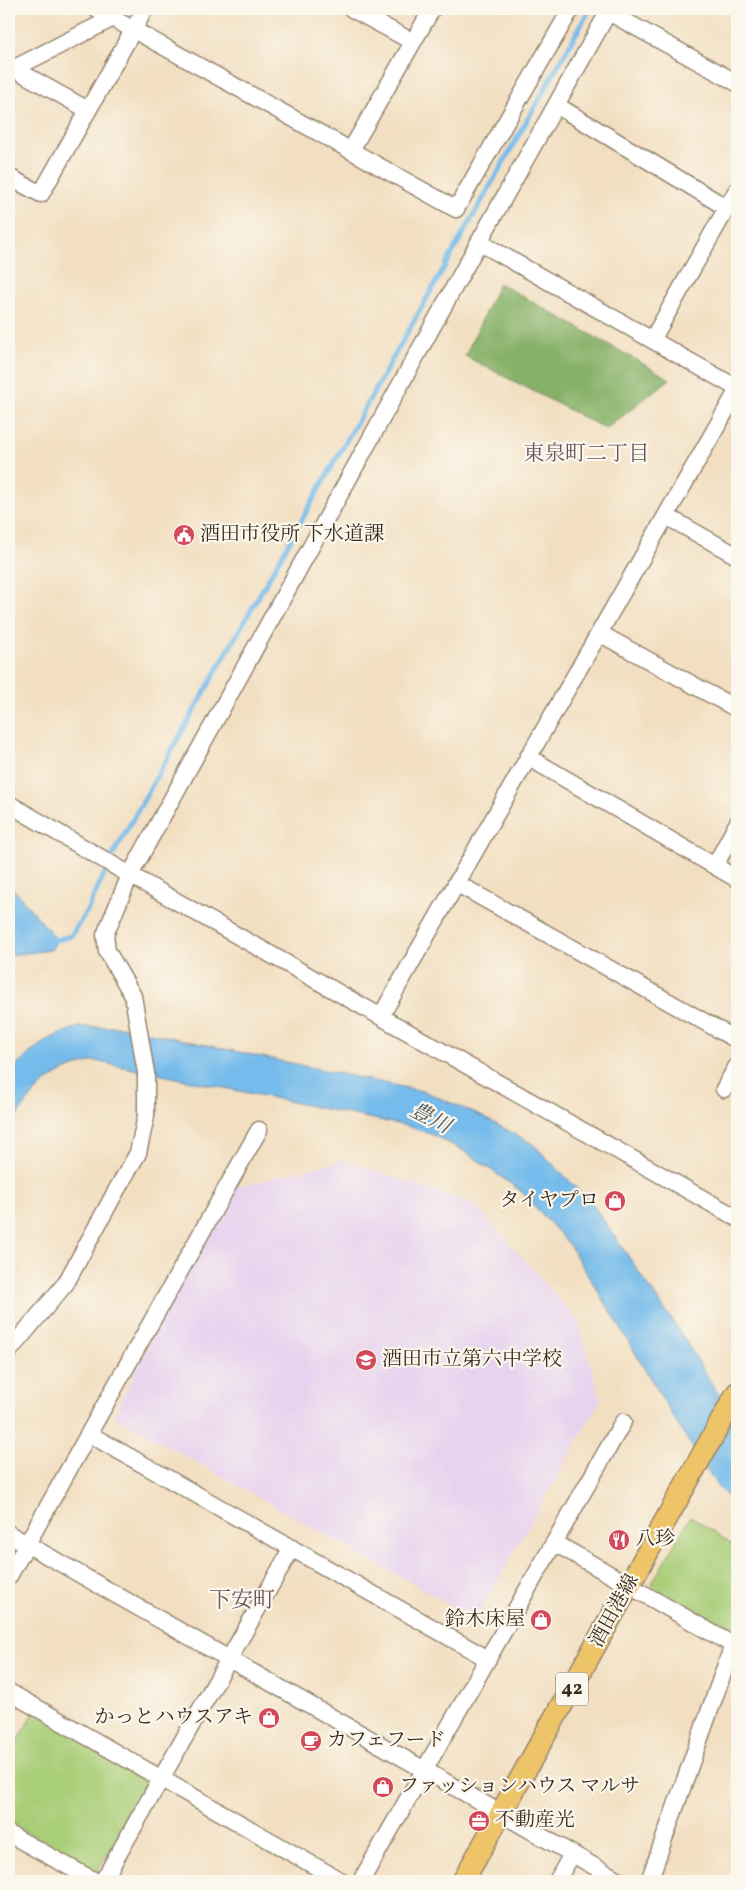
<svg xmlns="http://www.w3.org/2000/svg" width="746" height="1890" font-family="Vollkorn,'Noto Serif JP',serif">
  <rect width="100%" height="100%" fill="#fbf7ec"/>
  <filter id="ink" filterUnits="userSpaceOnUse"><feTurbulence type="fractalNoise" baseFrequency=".02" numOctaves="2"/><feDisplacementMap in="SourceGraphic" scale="10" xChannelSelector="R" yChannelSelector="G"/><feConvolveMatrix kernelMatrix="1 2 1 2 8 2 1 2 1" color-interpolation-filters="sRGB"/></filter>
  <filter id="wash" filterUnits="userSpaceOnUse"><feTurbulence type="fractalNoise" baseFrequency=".0096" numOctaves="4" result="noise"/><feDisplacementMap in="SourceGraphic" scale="20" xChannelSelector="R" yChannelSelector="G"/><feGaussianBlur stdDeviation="1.12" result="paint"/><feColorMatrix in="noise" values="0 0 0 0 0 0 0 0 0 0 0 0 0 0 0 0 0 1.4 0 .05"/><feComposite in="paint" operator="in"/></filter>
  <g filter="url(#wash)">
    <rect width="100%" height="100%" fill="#f2dfc1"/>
    <!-- built -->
    <path fill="#e7d2ef" d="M 344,1160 L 476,1206 L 578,1321 L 601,1399 L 476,1619 L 114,1416 L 225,1190 Z"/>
    <!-- green -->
    <path fill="#a9ce78" stroke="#727c4b" d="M 691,1516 L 737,1548 L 737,1638 L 651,1585 Z
      M 36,1709 L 151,1775 L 97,1872 L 9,1822 L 9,1757 Z"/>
    <!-- forest -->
    <path fill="#86b168" stroke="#606e43" d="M 499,283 L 670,379 L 606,429 L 465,356 Z"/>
    <!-- water -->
    <path fill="#74bbeb" stroke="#587284" d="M 9,884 L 57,940 L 51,950 L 9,955 Z
      M 78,1027 L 122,1027 L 426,1092 L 483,1117 L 533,1144 L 593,1205 L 678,1329 L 737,1424 L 737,1506 L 719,1488 L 681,1430 L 611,1312 L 568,1243 L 521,1191 L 466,1152 L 433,1135 L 407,1126 L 95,1061 C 49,1071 34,1090 9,1128 L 9,1074 C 34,1048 43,1039 78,1027 Z"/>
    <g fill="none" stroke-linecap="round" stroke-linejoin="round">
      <!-- stream -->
      <path stroke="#74bbeb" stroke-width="5" d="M 52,941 L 71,936 L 88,909 L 116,849 L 590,9"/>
    </g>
  </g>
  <g filter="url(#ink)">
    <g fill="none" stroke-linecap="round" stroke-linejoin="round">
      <!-- minor casing -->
      <g stroke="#968470" stroke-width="19">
        <path id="minor" d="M 96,9 L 456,209 L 571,9
          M 352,9 L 413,42
          M 603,9 L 737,83
          M 9,66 L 88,110
          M 9,71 L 113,18
          M 556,105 L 727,208
          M 351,150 L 432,9
          M 9,177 L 41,194 L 145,9
          M 479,242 L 737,388
          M 652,340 L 737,190
          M 666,516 L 737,556
          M 599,633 L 737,709
          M 528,757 L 737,879
          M 9,804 L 130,875 L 737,1218
          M 715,866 L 737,824
          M 456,883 L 737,1040
          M 381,1016 L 737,391
          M 724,1089 L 737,1066
          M 9,1351 L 66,1283 L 116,1191 L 138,1153 L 146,1116 L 146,1073 L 133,996 L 107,951 L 105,935 L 130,875 L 479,242 L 610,9
          M 89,1434 L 488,1659
          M 9,1534 L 620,1881
          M 555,1543 L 733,1645 L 649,1881
          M 9,1576 L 259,1130
          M 9,1692 L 341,1881
          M 9,1834 L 95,1881
          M 103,1881 L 292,1548
          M 361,1881 L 623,1422
          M 557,1881 L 572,1854"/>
      </g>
      <!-- major casing -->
      <g stroke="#968470" stroke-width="24">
        <path id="major" d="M 463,1881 L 737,1393"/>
      </g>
      <!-- minor -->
      <use href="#minor" stroke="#fff" stroke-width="16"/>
      <!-- major -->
      <use href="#major" stroke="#eec469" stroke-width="21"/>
    </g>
  </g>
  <!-- icons -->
  <defs>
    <g id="civic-disc" transform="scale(1.125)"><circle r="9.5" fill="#d1495b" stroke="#fbf7ec"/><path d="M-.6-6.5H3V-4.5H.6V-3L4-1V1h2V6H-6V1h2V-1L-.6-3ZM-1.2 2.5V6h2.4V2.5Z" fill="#fff"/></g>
    <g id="shop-disc" transform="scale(1.125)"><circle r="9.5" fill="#d1495b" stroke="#fbf7ec"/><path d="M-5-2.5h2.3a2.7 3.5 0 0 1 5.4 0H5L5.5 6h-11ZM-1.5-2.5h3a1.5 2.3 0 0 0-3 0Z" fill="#fff"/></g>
    <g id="school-disc" transform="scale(1.125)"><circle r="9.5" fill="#d1495b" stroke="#fbf7ec"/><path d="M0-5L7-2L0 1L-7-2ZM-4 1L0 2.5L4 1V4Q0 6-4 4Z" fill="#fff"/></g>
    <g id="restaurant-disc" transform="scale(1.125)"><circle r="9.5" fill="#d1495b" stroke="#fbf7ec"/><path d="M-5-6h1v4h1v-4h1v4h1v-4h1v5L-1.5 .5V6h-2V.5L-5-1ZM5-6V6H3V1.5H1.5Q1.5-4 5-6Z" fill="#fff"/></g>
    <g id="cafe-disc" transform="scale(1.125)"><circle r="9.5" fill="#d1495b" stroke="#fbf7ec"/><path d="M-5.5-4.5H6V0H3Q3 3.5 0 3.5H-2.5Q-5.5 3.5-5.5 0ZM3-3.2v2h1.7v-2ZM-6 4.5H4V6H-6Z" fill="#fff"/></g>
    <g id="office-disc" transform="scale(1.125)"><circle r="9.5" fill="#d1495b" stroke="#fbf7ec"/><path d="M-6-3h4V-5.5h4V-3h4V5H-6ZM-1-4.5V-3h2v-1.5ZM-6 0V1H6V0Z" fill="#fff"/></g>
  </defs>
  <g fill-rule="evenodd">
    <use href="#civic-disc" x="184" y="535"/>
    <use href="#shop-disc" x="615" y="1201"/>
    <use href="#school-disc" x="366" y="1360"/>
    <use href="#restaurant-disc" x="619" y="1540"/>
    <use href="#shop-disc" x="541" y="1620"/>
    <use href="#shop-disc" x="269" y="1718"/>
    <use href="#cafe-disc" x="311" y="1741"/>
    <use href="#shop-disc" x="383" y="1787"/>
    <use href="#office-disc" x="479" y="1821"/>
  </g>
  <g text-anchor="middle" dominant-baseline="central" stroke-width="4.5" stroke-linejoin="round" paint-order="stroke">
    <!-- shield labels -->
    <rect fill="#fbf7ec" stroke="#75685c" stroke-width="1" x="556" y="1672.5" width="32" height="33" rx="4"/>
    <g font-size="19" font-weight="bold" fill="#3b2a1e">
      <text x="572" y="1689">42</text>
    </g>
    <!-- poi labels -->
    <g font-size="20" fill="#3b2a1e" stroke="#fbf7ec" text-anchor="start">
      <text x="200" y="535">酒田市役所 下水道課</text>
      <text x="599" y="1201" text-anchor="end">タイヤプロ</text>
      <text x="382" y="1360">酒田市立第六中学校</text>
      <text x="635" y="1540">八珍</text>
      <text x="525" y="1620" text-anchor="end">鈴木床屋</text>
      <text x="253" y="1718" text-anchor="end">かっとハウスアキ</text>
      <text x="327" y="1741">カフェフード</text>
      <text x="399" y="1787">ファッションハウス マルサ</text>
      <text x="495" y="1821">不動産光</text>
    </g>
    <!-- street labels -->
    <g font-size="20" fill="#3b2a1e" stroke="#fbf7ec">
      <text transform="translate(615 1611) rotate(-61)">酒田港線</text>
    </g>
    <!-- neighbourhood labels -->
    <g font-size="21" fill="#6b5562" stroke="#fbf7ec">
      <text x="586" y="454">東泉町二丁目</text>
    </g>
    <!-- water labels -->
    <g font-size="21" font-style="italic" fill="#4c565c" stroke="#fbf7ec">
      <text transform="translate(430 1119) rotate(27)">豊川</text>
    </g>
    <!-- quarter labels -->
    <g font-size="22" fill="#6b5562" stroke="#fbf7ec">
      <text x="242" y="1601">下安町</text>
    </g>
  </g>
  <!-- margin -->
  <rect width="746" height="1890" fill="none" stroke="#fbf7ec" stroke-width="30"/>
</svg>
